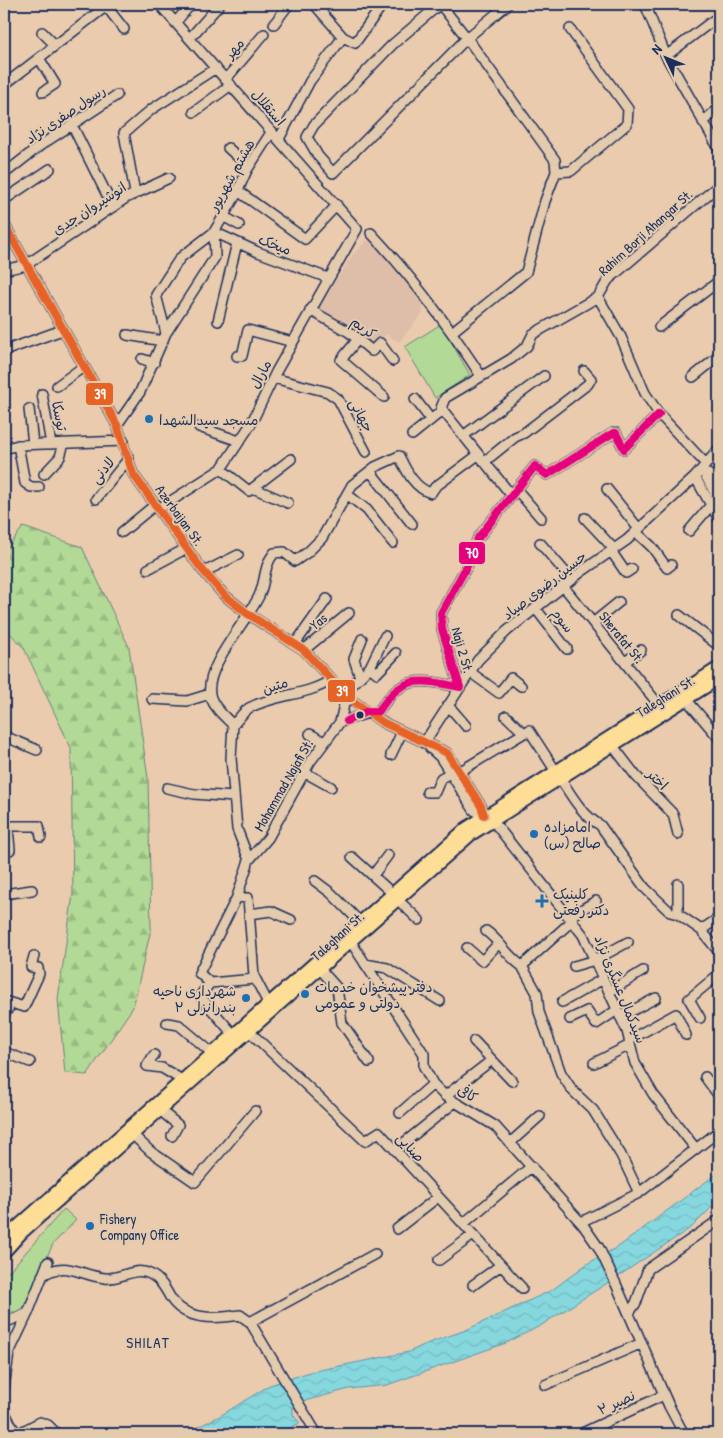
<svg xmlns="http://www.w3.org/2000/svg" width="723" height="1438" font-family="'Patrick Hand','Playpen Sans Arabic',sans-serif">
  <defs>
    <pattern id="forest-firs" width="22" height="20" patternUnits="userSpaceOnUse" patternTransform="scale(1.25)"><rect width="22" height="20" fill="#b2d995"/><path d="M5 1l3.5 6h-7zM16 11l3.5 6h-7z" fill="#98bb83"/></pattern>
    <pattern id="water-waves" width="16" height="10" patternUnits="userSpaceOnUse" patternTransform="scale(1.25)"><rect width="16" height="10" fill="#86d8de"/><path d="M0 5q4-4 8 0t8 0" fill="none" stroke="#73bac1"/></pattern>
  </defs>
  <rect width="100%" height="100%" fill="#eacbae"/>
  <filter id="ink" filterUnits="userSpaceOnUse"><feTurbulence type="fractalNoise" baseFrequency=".02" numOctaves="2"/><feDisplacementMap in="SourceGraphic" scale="10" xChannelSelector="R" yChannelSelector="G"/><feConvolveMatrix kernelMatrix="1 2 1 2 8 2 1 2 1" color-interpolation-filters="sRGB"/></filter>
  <g filter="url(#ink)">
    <!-- built -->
    <path fill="#debea8" d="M 367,240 L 377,244 L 391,261 L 390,265 L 412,286 L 421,301 L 423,313 L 399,342 L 386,334 L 377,348 L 367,341 L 367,336 L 317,310 L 353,254 Z"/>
    <!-- green -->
    <path fill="#b2d995" stroke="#66847a" d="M 441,324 L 470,375 L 435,398 L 405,347 Z
      M 64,1209 L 76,1220 L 53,1244 L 21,1312 L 4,1312 L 4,1277 Z"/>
    <!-- forest -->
    <path fill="url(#forest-firs)" stroke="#66847a" d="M 23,527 L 82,547 L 129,647 L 148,778 L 151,929 L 133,1007 L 87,1075 L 65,1073 L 58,999 L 73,894 L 71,748 L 24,648 L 4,627 L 4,553 Z"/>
    <!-- water -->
    <path fill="url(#water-waves)" stroke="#5b94ab" d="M 719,1172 L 719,1200 L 692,1227 L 623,1273 L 540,1326 L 506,1343 L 387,1385 L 349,1389 L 293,1404 L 293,1415 L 300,1423 L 276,1434 L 184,1434 L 220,1416 L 270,1385 L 310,1372 L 409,1352 L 426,1344 L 466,1330 L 552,1290 L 587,1264 L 621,1245 Z"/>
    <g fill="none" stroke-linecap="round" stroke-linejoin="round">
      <!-- minor casing -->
      <g stroke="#1b2f5e" stroke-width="12">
        <path id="minor" d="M 159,4 L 357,229 L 276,372 L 251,424 L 221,469 L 160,508
          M 314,4 L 343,37
          M 440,4 L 393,44 L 314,125 L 307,137 L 318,156 L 333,173 L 467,38 L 555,160 L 556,172
          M 440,4 L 467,38 L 508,4
          M 645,4 L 666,56 L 719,149
          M 106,6 L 124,29
          M 176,22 L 191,4
          M 274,24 L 289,4
          M 42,32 L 55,45
          M 190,38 L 220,4
          M 666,56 L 719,16
          M 39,58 L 55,84 L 43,92
          M 226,79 L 264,34
          M 4,85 L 109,4
          M 194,112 L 231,85
          M 703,122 L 719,108
          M 72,125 L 113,207
          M 279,139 L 310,81 L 343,37 L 355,43 L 383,4
          M 228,148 L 249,167
          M 4,174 L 41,145 L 117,95
          M 238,191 L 305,239 L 337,205
          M 135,193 L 124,133 L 152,109 L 216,68
          M 4,200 L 50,169
          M 223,216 L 239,225
          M 4,224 L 117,425 L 133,474 L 200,567 L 224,595 L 248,614 L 304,650 L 346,696 L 382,722 L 447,753 L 481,806 L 484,815
          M 214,232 L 215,257 L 166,333 L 156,295 L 180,258 L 214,232 L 236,195 L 247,170 L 272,131
          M 214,232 L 258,252 L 328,278
          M 371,233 C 412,277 448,325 481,376
          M 4,270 L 26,265 L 126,198 L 169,178
          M 598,297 L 621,337 L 645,393 L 659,414 L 705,463
          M 310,310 L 349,332 L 372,351 L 380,343 L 393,361
          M 218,321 L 237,243
          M 659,327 L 719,281
          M 452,332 L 526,272 L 545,201 L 556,172 L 571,171 L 627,124 L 628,109 L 570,29
          M 127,335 L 163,341
          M 358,339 L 341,360 L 384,397
          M 4,351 L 62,330
          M 237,356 L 242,356 L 248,330 L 293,342
          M 142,359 L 154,363
          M 693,377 L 719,356
          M 273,378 L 328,392 L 338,399 L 366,452
          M 57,386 L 83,367
          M 42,394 L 51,444
          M 415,399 L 431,420
          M 29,409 L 33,444
          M 117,425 L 140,392 L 166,333
          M 199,427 L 239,441
          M 412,435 L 443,410
          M 463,436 L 544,376
          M 18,445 L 25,483 L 31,487 L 39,487
          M 4,449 L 18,445 L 124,441
          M 484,462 L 515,437 L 524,433 L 588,384 L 591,379 L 584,371
          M 221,469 L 249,491 L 291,459
          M 702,469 L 719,501
          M 370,471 L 412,524
          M 44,474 L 60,457 L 64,443
          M 708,474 L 719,485
          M 695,477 L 719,519
          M 253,488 L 288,503
          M 516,489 L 541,518
          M 607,489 L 639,529
          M 514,493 L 508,491 L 441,408 L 445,398 L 511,359 L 527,346 L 533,334 L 598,297 L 608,280 L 719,185
          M 348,495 L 367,510 L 393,543
          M 96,499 L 129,458
          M 585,518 L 614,549
          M 689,531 L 711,505
          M 122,532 L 156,504
          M 636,532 L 652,547 L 667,568 L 671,565
          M 540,543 L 572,580
          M 611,551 L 626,573 L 632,569
          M 148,569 L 187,548
          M 204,572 L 238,555
          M 564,587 L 659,705
          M 536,609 L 567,649
          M 679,615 L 719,646
          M 593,623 L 619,602
          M 295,644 L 327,599
          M 304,650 L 349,613
          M 625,662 L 641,650
          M 370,667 L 377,673 L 396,653
          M 470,672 L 499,693 L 511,678 L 521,686
          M 360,677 L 354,659 L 362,639
          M 344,693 L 370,667 L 385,636
          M 152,699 L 187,701 L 210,694
          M 686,699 L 719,738
          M 448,705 L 466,726
          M 506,716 L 524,733
          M 340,722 C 354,719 365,712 379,711 C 403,673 421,680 460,687 L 442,629 L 441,613 L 468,564 L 478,538 L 535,466 L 547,475 L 613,433 L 616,433 L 624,449 L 659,414
          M 340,722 L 346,696
          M 233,725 C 238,720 243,712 249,708 C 275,694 307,696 331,680
          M 310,734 L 324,742
          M 4,736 L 37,750
          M 424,743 L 478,660 L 507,631 L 581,572 L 627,540 L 695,477 L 719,449
          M 613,746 L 636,776 L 673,814 L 678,834
          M 430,748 L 440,757 L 474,810 L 493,821 L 583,935 L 627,1031 L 635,1063 L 653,1094 L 696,1149
          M 391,755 L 402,732
          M 304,772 L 331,787
          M 459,772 L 529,730 L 555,770
          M 560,778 C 571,795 582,815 600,825 L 645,888 L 670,912 L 678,914 L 701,930 L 719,952
          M 167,788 L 194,794 L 234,797
          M 427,792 L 435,792 L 441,778 L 450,773
          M 4,826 L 39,826 L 41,837
          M 8,827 L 10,850
          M 719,854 L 719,855
          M 352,857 L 392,893
          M 249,860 L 268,838 L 310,762 L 340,722
          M 374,874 L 388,855
          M 315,881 L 331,893 L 360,922
          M 4,894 L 32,890
          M 237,897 L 248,898 L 254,976 L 268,1003
          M 398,900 L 419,920
          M 249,914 L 271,911 L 291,920
          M 678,914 L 678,884
          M 571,916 L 596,901
          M 701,930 L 719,918
          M 486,931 C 500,941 507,956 522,966 L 573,920
          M 351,942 L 424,1054 L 424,1067 L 433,1084 L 445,1096 L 495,1126 L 583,1225 L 599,1248 L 616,1284 L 669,1406 L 684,1434
          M 467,948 L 482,961 L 499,943
          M 365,964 L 387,968 L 440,1001
          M 522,966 L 537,993 L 539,1012 L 561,1073 L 572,1090 L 593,1110 L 621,1155 L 639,1193
          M 574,966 L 595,960 L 628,942
          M 320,969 L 337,988 L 342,1023 L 369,1062
          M 210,983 L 199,973 L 237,897 L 249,860 L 237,829 L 231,758 L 233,725 C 225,717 215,709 211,698 C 201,670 247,622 259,596 C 266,581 263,567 274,553 L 284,552 L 295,561 L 308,552 L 322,538 L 352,485 L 375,467 L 399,456 C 406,470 414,488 431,493 L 435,487 L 478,455
          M 609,992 L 643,971
          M 4,1001 L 24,1007 L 39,974 L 38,968 L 31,967 L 34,956
          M 562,1002 L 603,979
          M 4,1015 L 11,1004
          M 620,1017 L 656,998
          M 700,1018 L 689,999 L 719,974
          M 570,1019 L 587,1011 L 596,1024 L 617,1010
          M 167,1023 L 179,1025 L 212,1053
          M 250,1032 L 365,1141 L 379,1132 L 522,1288
          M 233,1034 L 200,996 L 210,983 L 255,979
          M 629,1040 L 676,1014 L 686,1035
          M 474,1041 L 512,1081
          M 4,1052 L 30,1062
          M 154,1055 L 147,1066 L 162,1068 L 182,1080
          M 594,1063 L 630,1045
          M 705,1077 L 719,1096
          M 445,1096 L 492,1060
          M 161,1111 L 178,1125 L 172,1136
          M 400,1113 L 433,1084
          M 133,1135 L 150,1151 L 195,1182 L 255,1111
          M 511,1142 L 540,1116
          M 395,1150 L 455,1102
          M 581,1222 L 639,1193 L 719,1131
          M 463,1224 L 532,1166
          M 397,1229 L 438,1197
          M 439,1260 L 473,1235
          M 42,1276 C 66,1259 80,1276 105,1278 C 121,1280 134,1266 150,1274 C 160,1279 165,1288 170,1297 C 184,1321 216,1319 240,1315 L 250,1322 L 375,1254
          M 473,1285 L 501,1265
          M 629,1313 L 636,1303 L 648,1269 L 719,1220
          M 4,1320 L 9,1321 L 28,1313
          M 250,1322 L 317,1434
          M 545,1385 L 642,1343
          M 4,1388 L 9,1353 L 28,1313 L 48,1262
          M 4,1411 L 15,1432 L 19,1433 L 40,1422 L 48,1425 L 57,1434
          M 580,1434 L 664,1395"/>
      </g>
      <!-- major casing -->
      <g stroke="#1b2f5e" stroke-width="14">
        <path id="major" d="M 4,1238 L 466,828 L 719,667
          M 4,1253 L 22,1233 L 471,835 L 719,679"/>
      </g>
      <!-- minor -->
      <use href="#minor" stroke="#e5cbad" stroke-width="9"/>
      <!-- major -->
      <use href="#major" stroke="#fedd96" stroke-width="10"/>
      <!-- bus-1 casing -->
      <g stroke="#e5cbad" stroke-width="11">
        <path id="bus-1" d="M 4,224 L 117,425 L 133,474 L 200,567 L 224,595 L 248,614 L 304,650 L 346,696 L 382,722 L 447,753 L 481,806 L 484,815"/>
      </g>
      <!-- bus-2 casing -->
      <g stroke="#e5cbad" stroke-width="11">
        <path id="bus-2" d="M 347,721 L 368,711 L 379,711 C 403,673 421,680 460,687 L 442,629 L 441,613 L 468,564 L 478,538 L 535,466 L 547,475 L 613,433 L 616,433 L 624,449 L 659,414"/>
      </g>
      <!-- bus-1 -->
      <use href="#bus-1" stroke="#e76225" stroke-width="8"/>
      <!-- bus-2 -->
      <use href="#bus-2" stroke="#e5007d" stroke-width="8"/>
    </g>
  </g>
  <!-- markers -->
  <g fill="#1f6fb2" stroke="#e5cbad" stroke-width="2">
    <circle cx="149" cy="419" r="5"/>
    <circle cx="534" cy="834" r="5"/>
    <path d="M539.5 893.5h5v5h5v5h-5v5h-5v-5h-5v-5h5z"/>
    <circle cx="305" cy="994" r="5"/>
    <circle cx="246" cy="998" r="5"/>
    <circle cx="90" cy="1226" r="5"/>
  </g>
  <circle fill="#1b2f5e" stroke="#e5cbad" stroke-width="2" cx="360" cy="715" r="4.5"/>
  <g text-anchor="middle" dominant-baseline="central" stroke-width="4" stroke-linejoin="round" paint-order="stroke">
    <!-- street labels -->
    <g font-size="14" fill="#1b2f5e" stroke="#e5cbad">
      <text transform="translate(234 48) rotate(-49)">مهر</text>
      <text transform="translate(269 107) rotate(49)">استقلال</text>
      <text transform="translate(65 114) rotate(-34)">رسول صفری نژاد</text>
      <text transform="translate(231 175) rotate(-61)">هشتم شهریور</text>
      <text transform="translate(89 208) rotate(-33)">انوشیروان جدی</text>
      <text transform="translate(645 232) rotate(-42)">Rahim Borji Ahangar St.</text>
      <text transform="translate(275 244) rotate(21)">میخک</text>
      <text transform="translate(364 327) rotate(36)">کریم</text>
      <text transform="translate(260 374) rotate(-62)">مارال</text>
      <text transform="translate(362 415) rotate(62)">جهانی</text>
      <text transform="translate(60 416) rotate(79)">توسکا</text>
      <text transform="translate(102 470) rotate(-51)">لادنی</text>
      <text transform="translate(180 515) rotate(54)">Azerbaijan St.</text>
      <text transform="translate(544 585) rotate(-38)">حسین رضوی صیاد</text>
      <text transform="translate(563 620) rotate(52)">سوم</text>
      <text transform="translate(318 621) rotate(-39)">Yas</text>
      <text transform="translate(622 637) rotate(51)">Sherafat St.</text>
      <text transform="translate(463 650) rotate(74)">Naji 2 St.</text>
      <text transform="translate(275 685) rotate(-18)">متین</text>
      <text transform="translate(665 696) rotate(-32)">Taleghani St.</text>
      <text transform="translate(658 779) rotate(45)">اختر</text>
      <text transform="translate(283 785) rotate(-60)">Mohammad Najafi St.</text>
      <text transform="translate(337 936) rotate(-42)">Taleghani St.</text>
      <text transform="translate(621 989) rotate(68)">سیدکمال عسگری نژاد</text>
      <text transform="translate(468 1093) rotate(31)">کافی</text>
      <text transform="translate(411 1147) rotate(48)">صنایی</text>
      <text transform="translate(616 1402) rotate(-25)">نصیر ۲</text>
    </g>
    <!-- poi labels -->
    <g font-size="14" fill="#1b2f5e" stroke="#e5cbad" text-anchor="start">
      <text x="159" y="419">مسجد سیدالشهدا</text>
      <text x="544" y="826">امامزاده<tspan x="544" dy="16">صالح (س)</tspan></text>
      <text x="553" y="893">کلینیک<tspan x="553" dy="16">دکتر رفعتی</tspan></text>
      <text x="315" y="986">دفتر پیشخوان خدمات<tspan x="315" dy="16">دولتی و عمومی</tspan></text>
      <text x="236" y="990" text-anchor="end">شهرداری ناحیه<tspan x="236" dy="16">۲ بندرانزلی</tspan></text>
      <text x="100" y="1218">Fishery<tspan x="100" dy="16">Company Office</tspan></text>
    </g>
    <!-- neighbourhood labels -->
    <g font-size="15" letter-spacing="1" fill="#1b2f5e" stroke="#e5cbad">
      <text x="148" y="1342">SHILAT</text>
    </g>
  </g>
  <g stroke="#e5cbad" stroke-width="2">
    <rect x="85" y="382" width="29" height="24" rx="5" fill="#e76225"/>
    <rect x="458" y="541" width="28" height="24" rx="5" fill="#e5007d"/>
    <rect x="327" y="679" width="29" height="24" rx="5" fill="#e76225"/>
  </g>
  <g font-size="14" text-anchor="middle" font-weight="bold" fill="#fff">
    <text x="100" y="399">39</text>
    <text x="472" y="558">70</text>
    <text x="342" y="696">39</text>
  </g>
  <!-- margin -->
  <rect width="723" height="1438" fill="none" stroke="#e5cbad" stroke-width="20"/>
  <rect x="10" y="10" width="703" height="1418" fill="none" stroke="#1b2f5e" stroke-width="2" filter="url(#ink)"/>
  <!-- north arrow -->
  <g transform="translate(666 58) rotate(313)" stroke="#e5cbad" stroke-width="4" paint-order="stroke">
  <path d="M0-4L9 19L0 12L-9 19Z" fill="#1b2f5e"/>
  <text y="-8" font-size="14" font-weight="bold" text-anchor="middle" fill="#1b2f5e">N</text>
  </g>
</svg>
